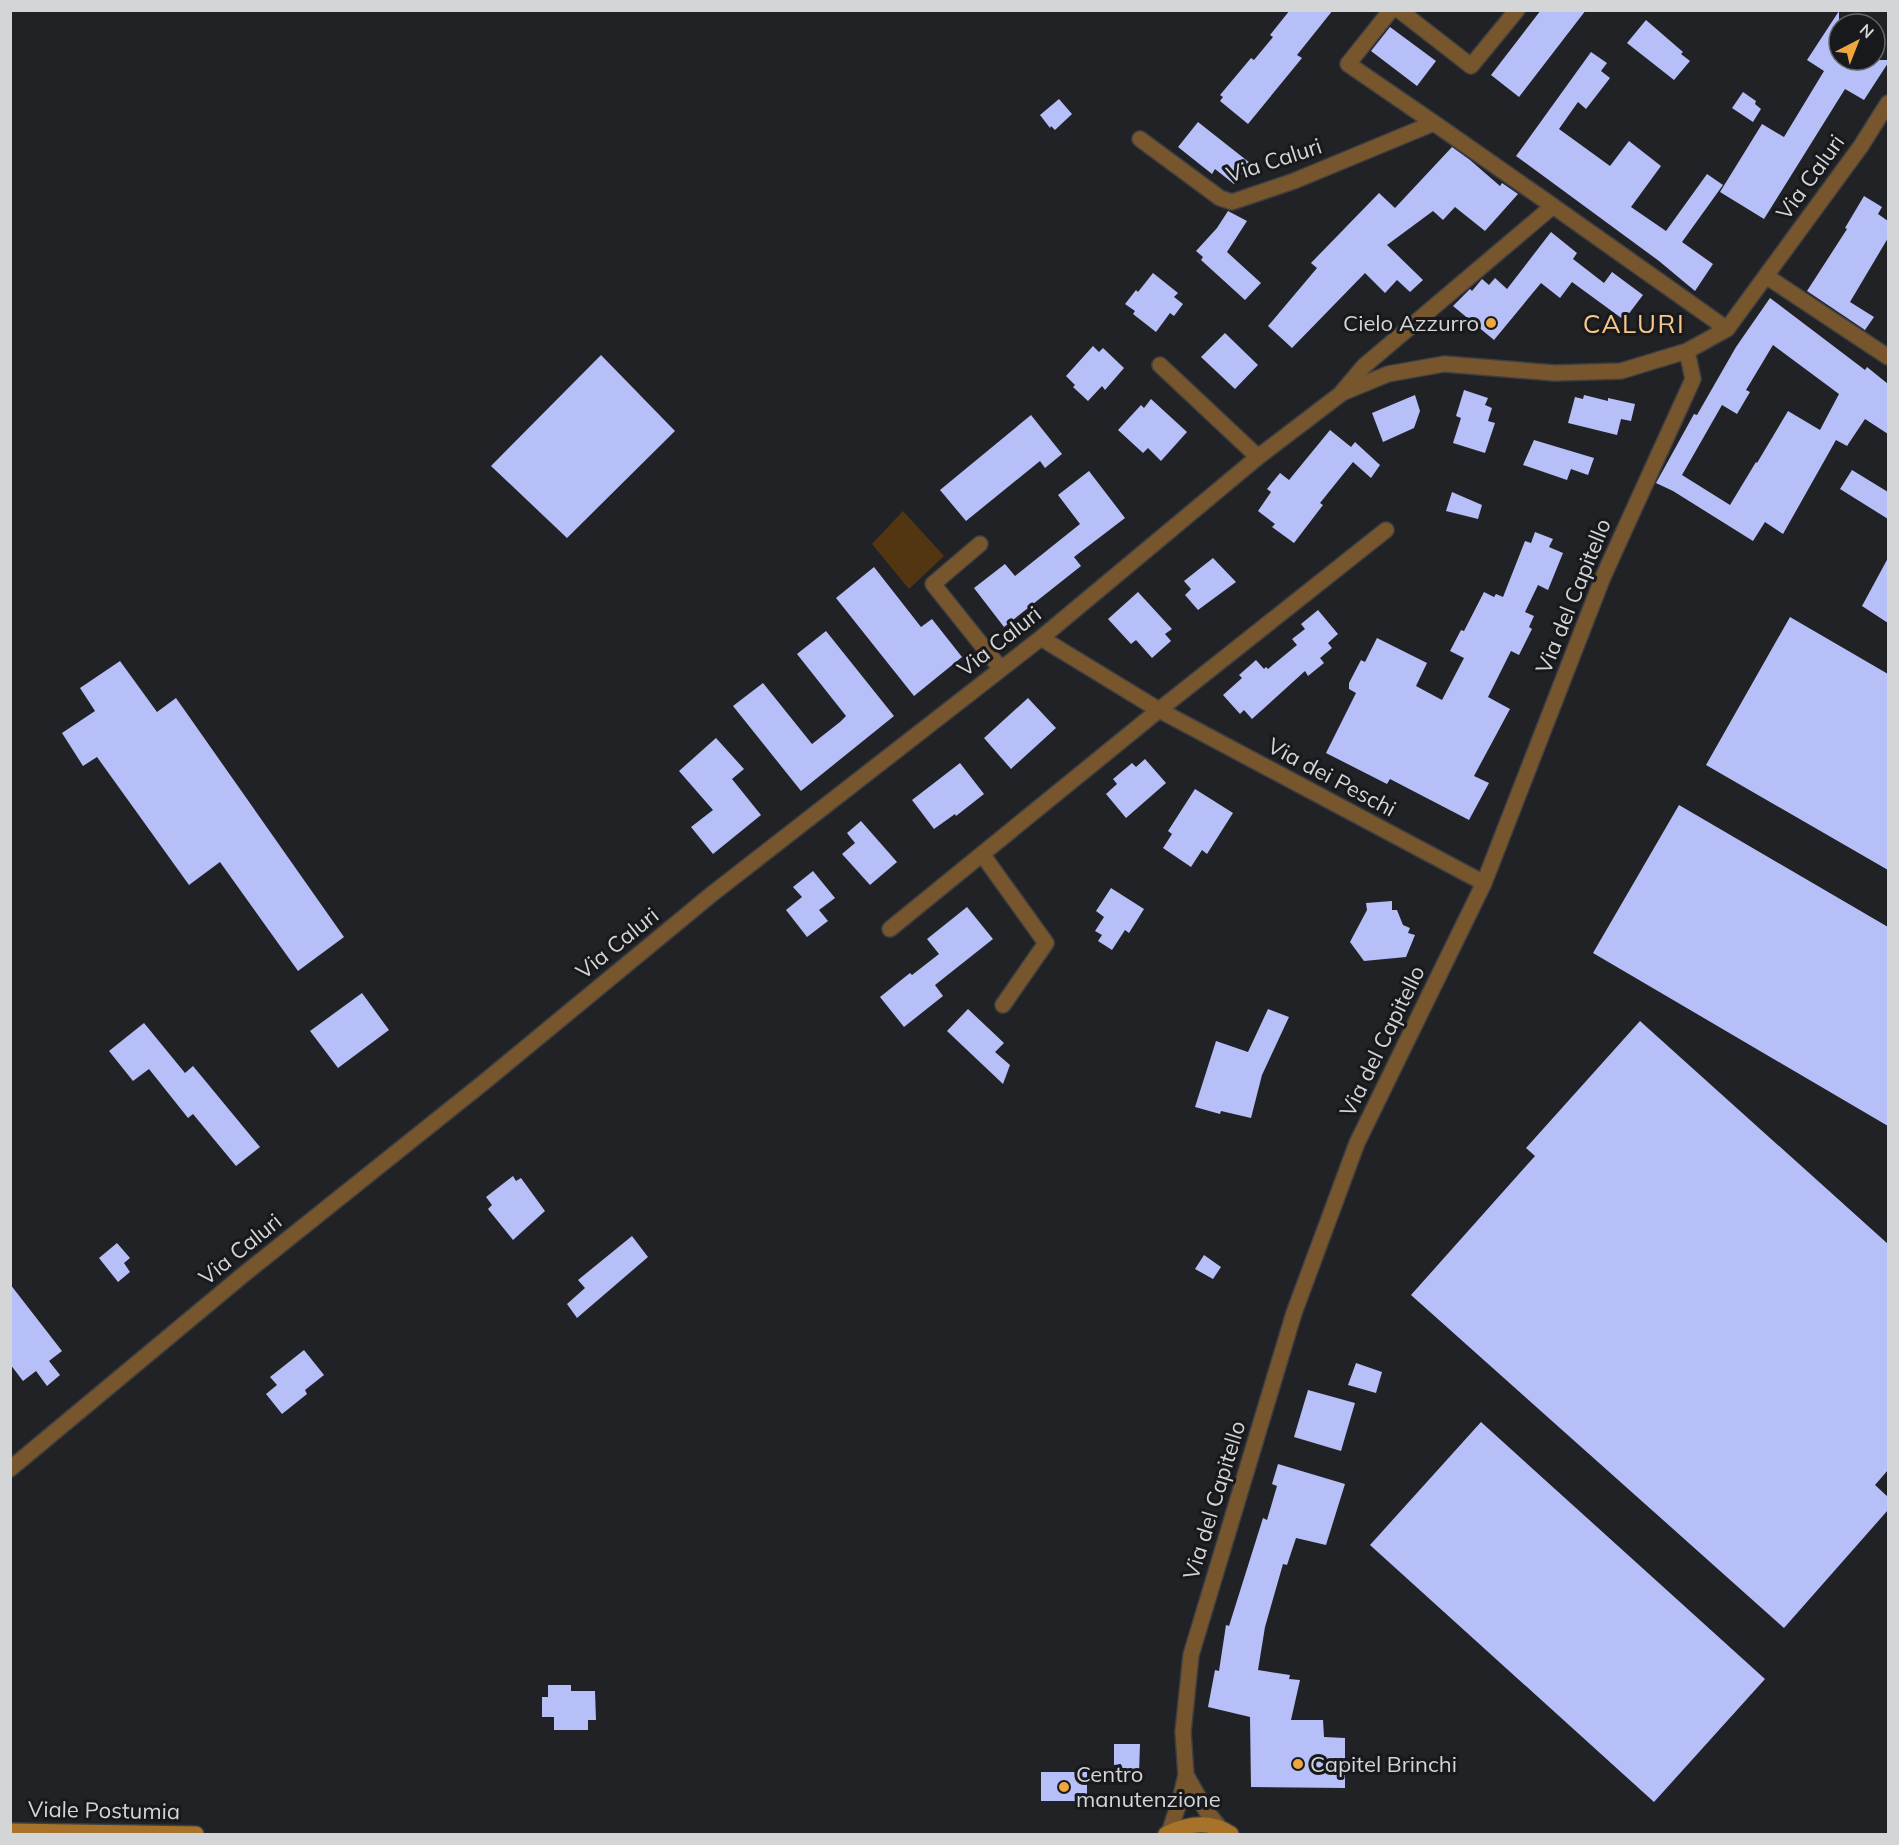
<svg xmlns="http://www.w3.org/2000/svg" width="1899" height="1845" font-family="Mulish,sans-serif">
  <rect width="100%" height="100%" fill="#212226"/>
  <!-- green -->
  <path fill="#513611" d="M 903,511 L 944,556 L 909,589 L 872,544 Z"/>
  <!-- building -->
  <path fill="#b6bff7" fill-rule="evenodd" d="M 1290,10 L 1333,10 L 1297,55 L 1302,58 L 1248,124 L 1220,101 L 1223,97 L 1220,95 L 1251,58 L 1254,60 L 1273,37 L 1270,35 Z
    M 1541,10 L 1586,10 L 1519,97 L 1491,75 Z
    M 1839,11 L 1839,60 L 1888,60 L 1888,63 L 1864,100 L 1845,89 L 1764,219 L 1720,192 L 1762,124 L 1784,137 L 1824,71 L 1807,60 Z
    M 1646,20 L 1683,52 L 1681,54 L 1690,61 L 1674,80 L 1627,43 Z
    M 1390,27 L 1436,61 L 1417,86 L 1371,51 Z
    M 1591,52 L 1607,63 L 1601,71 L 1610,78 L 1586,109 L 1578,102 L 1559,129 L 1610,166 L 1629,141 L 1661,166 L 1631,207 L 1666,231 L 1707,174 L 1723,185 L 1682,242 L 1713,264 L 1695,291 L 1659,261 L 1516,156 Z
    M 1743,92 L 1756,101 L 1755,104 L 1761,109 L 1753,122 L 1732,108 Z
    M 1059,99 L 1072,114 L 1055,130 L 1051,126 L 1050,128 L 1040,115 Z
    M 1198,122 L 1250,163 L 1234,184 L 1215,169 L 1212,174 L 1178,147 Z
    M 1452,147 L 1470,160 L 1500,186 L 1502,183 L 1518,194 L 1485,231 L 1455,207 L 1443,220 L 1433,211 L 1387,245 L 1423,280 L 1410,292 L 1397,280 L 1385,293 L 1365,273 L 1292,348 L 1268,326 L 1317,268 L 1311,263 L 1379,193 L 1395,208 Z
    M 1864,196 L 1882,207 L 1878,214 L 1888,221 L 1888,238 L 1850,302 L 1874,317 L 1865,330 L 1807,291 L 1847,229 L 1845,228 Z
    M 1228,211 L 1247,221 L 1227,252 L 1261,283 L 1245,300 L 1201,260 L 1203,257 L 1196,251 L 1217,228 Z
    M 1551,232 L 1577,253 L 1573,259 L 1604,283 L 1612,272 L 1643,295 L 1624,320 L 1572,282 L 1560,298 L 1541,283 L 1494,340 L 1453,306 L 1470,289 L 1472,291 L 1482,279 L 1489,285 L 1495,278 L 1507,289 Z
    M 1153,273 L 1178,293 L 1174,297 L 1183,304 L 1174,316 L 1170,313 L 1156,332 L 1133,314 L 1135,311 L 1125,304 L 1136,290 L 1138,292 Z
    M 1770,298 L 1865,370 L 1867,367 L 1888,384 L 1888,434 L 1865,419 L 1847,446 L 1836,440 L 1783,534 L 1765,522 L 1753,541 L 1673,491 L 1656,483 L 1694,414 L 1697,415 L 1736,347 ZM 1773,345 L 1839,394 L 1820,430 L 1788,411 L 1757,463 L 1756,462 L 1730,505 L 1682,475 L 1722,405 L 1737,414 L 1750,392 L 1746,390 Z
    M 1225,333 L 1258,365 L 1235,389 L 1201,357 Z
    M 1093,346 L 1099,352 L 1103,348 L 1124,368 L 1105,390 L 1102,386 L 1088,401 L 1073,387 L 1075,385 L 1066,376 Z
    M 601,355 L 675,431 L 567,538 L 491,466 Z
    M 1464,390 L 1488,398 L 1485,405 L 1492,408 L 1488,421 L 1495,423 L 1485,453 L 1453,443 L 1461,418 L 1456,416 Z
    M 1415,395 L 1420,411 L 1414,428 L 1383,442 L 1372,413 Z
    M 1584,395 L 1608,401 L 1608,398 L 1635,404 L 1631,421 L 1621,419 L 1617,435 L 1568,423 L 1575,397 L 1583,399 Z
    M 1151,399 L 1187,432 L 1161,461 L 1148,448 L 1143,453 L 1118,430 L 1141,405 L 1144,408 Z
    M 1031,415 L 1062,454 L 1045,468 L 1040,461 L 966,521 L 940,490 Z
    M 1330,430 L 1351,447 L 1355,442 L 1380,465 L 1371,478 L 1353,462 L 1320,503 L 1323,505 L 1294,543 L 1272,527 L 1275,524 L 1258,511 L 1271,492 L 1267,489 L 1280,473 L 1289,480 Z
    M 1534,440 L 1594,458 L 1588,475 L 1571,469 L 1567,480 L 1523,465 Z
    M 1852,470 L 1888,492 L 1888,519 L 1840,489 Z
    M 1089,471 L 1125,518 L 1074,557 L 1081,566 L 1004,627 L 974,588 L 1005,564 L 1015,576 L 1080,524 L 1058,495 Z
    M 1452,492 L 1482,505 L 1478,519 L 1446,511 Z
    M 1535,532 L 1553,539 L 1549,547 L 1563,553 L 1548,590 L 1538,585 L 1525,612 L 1534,616 L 1529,627 L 1532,629 L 1519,655 L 1511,651 L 1488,697 L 1510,709 L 1474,776 L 1489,783 L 1469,820 L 1390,779 L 1387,784 L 1326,753 L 1356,693 L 1349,689 L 1349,683 L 1361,660 L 1365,662 L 1377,638 L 1427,663 L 1416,686 L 1442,700 L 1464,658 L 1450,651 L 1461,630 L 1464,631 L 1484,592 L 1494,597 L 1496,594 L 1503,597 L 1525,541 L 1531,543 Z
    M 1213,558 L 1236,582 L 1198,610 L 1185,595 L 1191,589 L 1184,581 Z
    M 1888,558 L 1888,623 L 1862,606 Z
    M 874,567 L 921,627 L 932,619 L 962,657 L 914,696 L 836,598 Z
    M 1138,592 L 1172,629 L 1165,634 L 1171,641 L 1152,658 L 1136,640 L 1131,644 L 1108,619 Z
    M 1318,610 L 1338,634 L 1328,643 L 1332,648 L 1320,658 L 1324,663 L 1308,676 L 1305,671 L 1252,719 L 1244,710 L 1240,714 L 1223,695 L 1242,678 L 1239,675 L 1256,660 L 1264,669 L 1266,667 L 1268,669 L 1297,645 L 1292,639 L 1305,629 L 1301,624 Z
    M 1790,617 L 1888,674 L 1888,870 L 1706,765 Z
    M 826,631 L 894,716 L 801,791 L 733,706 L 763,683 L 812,744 L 840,722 L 846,716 L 797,654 Z
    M 120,661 L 157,712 L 176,698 L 344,937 L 298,971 L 220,862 L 189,885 L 97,757 L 83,766 L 62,733 L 95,711 L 80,688 Z
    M 1028,698 L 1056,728 L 1011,769 L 984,738 Z
    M 716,738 L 744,769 L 732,779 L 761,815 L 713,854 L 691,827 L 713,810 L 679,771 Z
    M 1145,759 L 1166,783 L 1126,818 L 1106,794 L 1117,784 L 1113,779 L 1132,763 L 1136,767 Z
    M 960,763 L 984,794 L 956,816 L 955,814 L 934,829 L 912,800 Z
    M 1195,789 L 1233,813 L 1207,854 L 1202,850 L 1191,867 L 1163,848 L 1172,834 L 1168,831 Z
    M 1679,805 L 1888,927 L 1888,1126 L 1593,953 Z
    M 861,821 L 897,862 L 870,885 L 842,854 L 855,843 L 847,833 Z
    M 813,871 L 835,898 L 819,910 L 828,921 L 807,937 L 786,910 L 802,897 L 793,887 Z
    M 1111,888 L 1144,909 L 1129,933 L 1125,930 L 1112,950 L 1098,941 L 1102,935 L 1095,931 L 1104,917 L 1096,911 Z
    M 1392,901 L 1392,910 L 1397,910 L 1403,925 L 1410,928 L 1408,933 L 1415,935 L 1406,957 L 1364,961 L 1350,942 L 1367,910 L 1366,903 Z
    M 967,907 L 993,939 L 935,985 L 943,996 L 904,1027 L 880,997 L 910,973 L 912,975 L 939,954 L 927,939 Z
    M 362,993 L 389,1030 L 338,1068 L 310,1031 Z
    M 968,1009 L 1004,1043 L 995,1052 L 1010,1065 L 1003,1084 L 947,1031 Z
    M 1268,1009 L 1289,1017 L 1262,1075 L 1251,1118 L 1221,1111 L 1220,1114 L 1195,1107 L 1216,1041 L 1248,1052 Z
    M 1640,1021 L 1888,1244 L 1888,1470 L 1875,1485 L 1888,1497 L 1888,1510 L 1784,1628 L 1411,1295 L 1535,1156 L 1526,1148 Z
    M 144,1023 L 185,1073 L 193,1066 L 260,1147 L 236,1166 L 193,1114 L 188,1118 L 149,1069 L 133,1081 L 109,1051 Z
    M 513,1176 L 516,1181 L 521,1178 L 545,1211 L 513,1240 L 488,1209 L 492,1205 L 486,1197 Z
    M 632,1236 L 648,1257 L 577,1318 L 567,1304 L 585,1288 L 578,1280 Z
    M 117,1243 L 130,1258 L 124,1263 L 130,1272 L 118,1282 L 99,1258 Z
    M 1204,1255 L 1221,1267 L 1213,1279 L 1195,1269 Z
    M 10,1284 L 62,1351 L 49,1361 L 60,1375 L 47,1386 L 36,1371 L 23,1381 L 10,1364 Z
    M 304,1350 L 324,1375 L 305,1390 L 307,1394 L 282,1414 L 266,1394 L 277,1385 L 270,1377 Z
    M 1356,1363 L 1382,1372 L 1376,1393 L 1348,1385 Z
    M 1308,1390 L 1355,1403 L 1341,1451 L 1294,1437 Z
    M 1481,1422 L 1765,1679 L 1654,1802 L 1370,1545 Z
    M 1278,1464 L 1345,1484 L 1326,1545 L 1296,1538 L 1287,1565 L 1283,1564 L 1265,1627 L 1258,1670 L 1290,1675 L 1289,1679 L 1300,1680 L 1291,1720 L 1323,1720 L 1324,1737 L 1345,1738 L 1345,1788 L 1251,1787 L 1250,1717 L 1208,1707 L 1215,1670 L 1219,1671 L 1226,1625 L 1229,1626 L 1263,1518 L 1267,1520 L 1277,1486 L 1272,1484 Z
    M 548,1685 L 571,1685 L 571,1691 L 595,1691 L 596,1720 L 588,1720 L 588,1730 L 554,1730 L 554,1717 L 542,1717 L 542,1697 L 548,1697 Z
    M 1114,1744 L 1140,1744 L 1139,1773 L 1121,1773 L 1121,1764 L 1114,1765 Z
    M 1041,1772 L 1087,1772 L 1087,1801 L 1041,1801 Z"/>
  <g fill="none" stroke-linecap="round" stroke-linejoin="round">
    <!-- street casing -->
    <g stroke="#3e3f42" stroke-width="18">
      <path id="street" d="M 1391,10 L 1348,64 L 1434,123
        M 1399,10 L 1471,66 L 1517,10
        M 1140,139 L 1220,198 L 1232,202 L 1294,181 L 1434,123 L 1553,206
        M 1766,276 L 1888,357
        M 1160,365 L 1258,457
        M 1342,392 L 1364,366 L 1553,206 L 1727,329
        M 980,544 L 933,584 L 1001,669
        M 1041,638 L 1159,710 L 1484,883
        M 982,854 L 1046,943 L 1003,1005
        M 890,929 L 1159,710 L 1386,530
        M 10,1469 L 243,1275 L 483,1083 L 712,894 L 1041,638 L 1258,457 L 1342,393 L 1388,374 L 1444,364 L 1555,373 L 1621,371 L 1687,351 L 1727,329 L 1861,146 L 1888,103
        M 1186,1775 L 1207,1812 L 1221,1829
        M 1169,1833 L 1180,1800 L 1186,1775 L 1183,1732 L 1191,1655 L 1294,1313 L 1357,1143 L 1484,883 L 1603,577 L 1693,379 L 1687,351"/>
    </g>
    <!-- secondary casing -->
    <g stroke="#3e3f42" stroke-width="18">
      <path id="secondary" d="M 10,1831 L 196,1834
        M 1166,1834 C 1187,1824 1211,1820 1231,1834"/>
    </g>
    <!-- street -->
    <use href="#street" stroke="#77562d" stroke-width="15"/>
    <!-- secondary -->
    <use href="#secondary" stroke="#a7732b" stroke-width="15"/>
  </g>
  <!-- markers -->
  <g fill="#f0a63f" stroke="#18191c" stroke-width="2">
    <circle cx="1491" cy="323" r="6"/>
    <circle cx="1298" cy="1764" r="6"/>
    <circle cx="1064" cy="1787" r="6"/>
  </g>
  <g text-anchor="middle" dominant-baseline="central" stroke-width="6" stroke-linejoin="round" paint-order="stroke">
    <!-- street labels -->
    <g font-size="22" fill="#d4d5d7" stroke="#18191c">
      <text transform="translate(1274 160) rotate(-18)">Via Caluri</text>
      <text transform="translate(1810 177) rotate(-54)">Via Caluri</text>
      <text transform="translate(1573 596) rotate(-68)">Via del Capitello</text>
      <text transform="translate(999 641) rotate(-38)">Via Caluri</text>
      <text transform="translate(1332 777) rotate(28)">Via dei Peschi</text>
      <text transform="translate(617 943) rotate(-39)">Via Caluri</text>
      <text transform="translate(1382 1041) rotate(-64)">Via del Capitello</text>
      <text transform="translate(240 1249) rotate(-39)">Via Caluri</text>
      <text transform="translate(1214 1500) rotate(-73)">Via del Capitello</text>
      <text transform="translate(104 1810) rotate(1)">Viale Postumia</text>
    </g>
    <!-- poi labels -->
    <g font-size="22" fill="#d4d5d7" stroke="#18191c" text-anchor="start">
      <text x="1479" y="323" text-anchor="end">Cielo Azzurro</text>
      <text x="1310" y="1764">Capitel Brinchi</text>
      <text x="1076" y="1774">Centro<tspan x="1076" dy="25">manutenzione</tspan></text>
    </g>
    <!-- quarter labels -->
    <g font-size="26" letter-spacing="1.5" fill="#f9c586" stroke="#18191c">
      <text x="1634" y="323">CALURI</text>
    </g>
  </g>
  <!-- border -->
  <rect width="1899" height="1845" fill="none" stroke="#d4d5d7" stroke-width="24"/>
  <!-- north arrow -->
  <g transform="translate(1857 42) rotate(42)"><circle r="28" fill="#18191c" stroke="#636467" stroke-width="1.5"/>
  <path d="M0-4.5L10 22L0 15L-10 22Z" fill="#f0a63f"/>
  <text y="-9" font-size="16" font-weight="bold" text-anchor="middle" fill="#d4d5d7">N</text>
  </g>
</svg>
